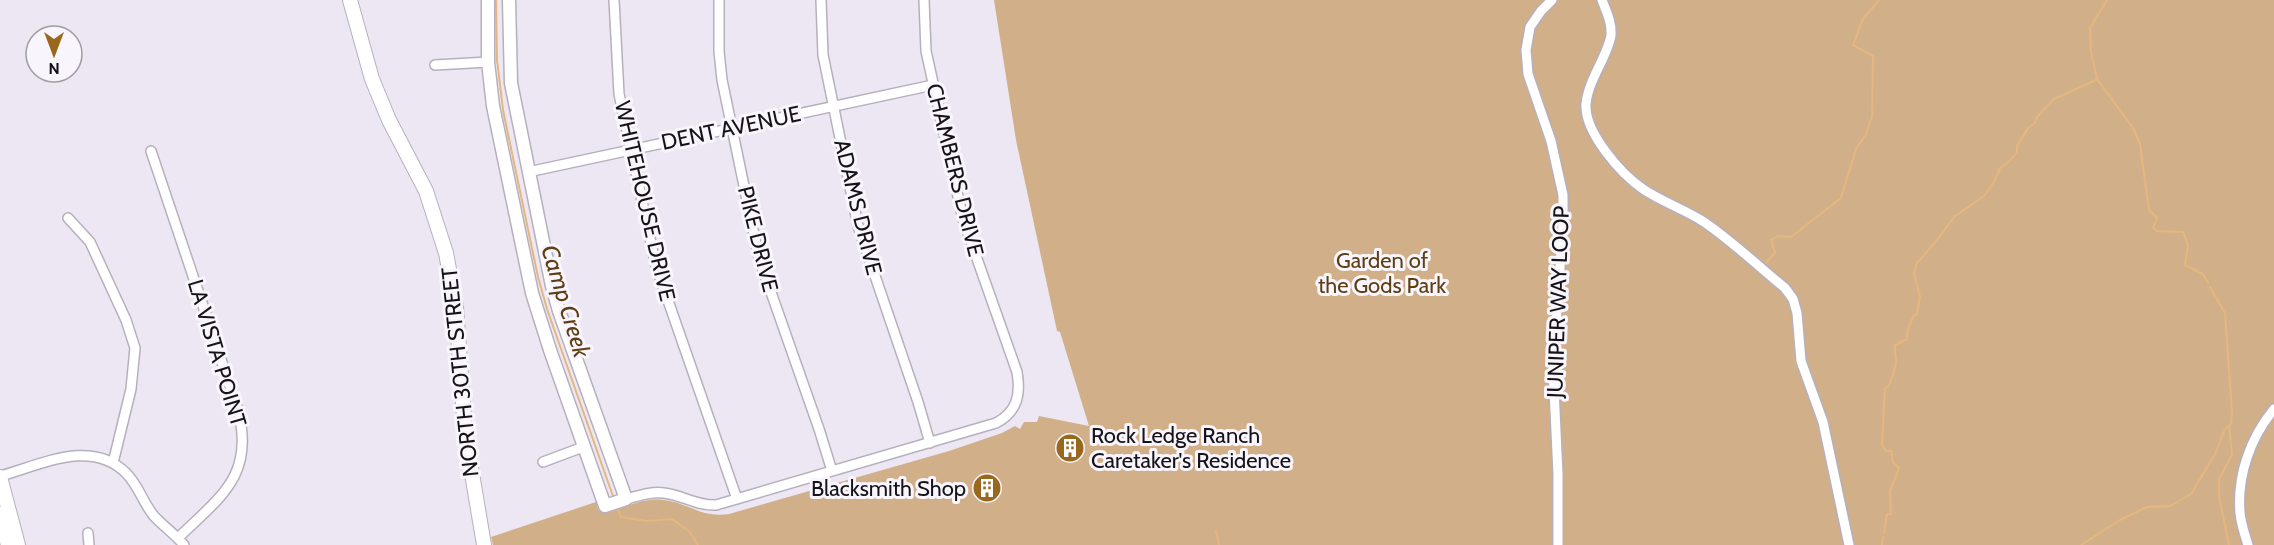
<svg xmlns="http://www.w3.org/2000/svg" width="2274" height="545" font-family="Cabin,sans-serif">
  <rect width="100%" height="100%" fill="#ede7f4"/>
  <!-- green -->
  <path fill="#d1b089" d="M 994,0 L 2274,0 L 2274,545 L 493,545 L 491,537 L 596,502 L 599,511 L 604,513 C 622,508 645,497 664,500 C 689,503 700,518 729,514 L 949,451 L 1002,433 L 1015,426 L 1020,429 L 1024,422 L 1037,422 L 1039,416 L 1089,426 L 1060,332 L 1057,331 L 1016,140 Z"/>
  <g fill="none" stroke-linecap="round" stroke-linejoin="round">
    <!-- stream -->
    <path stroke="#e4b77e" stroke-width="2" d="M 496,0 L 497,60 L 503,110 L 538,277 L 547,309 L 614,499
      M 2107,0 L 2090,28 L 2091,52 L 2097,79 L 2133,128 L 2140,144 L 2149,210 L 2157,218 L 2153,228 L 2157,231 L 2183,232 L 2188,245 L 2185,265 L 2203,274 L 2208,283
      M 1765,264 L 1775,253 L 1771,240 L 1778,236 L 1791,237 L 1841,198 L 1856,149 L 1865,136 L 1872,117 L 1873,56 L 1853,45 L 1863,19 L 1879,0
      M 2229,426 L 2232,455 L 2219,479 L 2219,496 L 2229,545
      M 617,507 L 621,517 L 647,521 L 672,519 L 690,532 L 698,545
      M 1216,531 L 1219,545
      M 1884,532 L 1887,514 L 1891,514 L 1890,491 L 1899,468 L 1893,462 L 1891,451 L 1886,451 L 1882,445 L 1885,388 L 1888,387 C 1891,381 1896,367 1896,361 C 1896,355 1894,351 1895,345 L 1907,339 L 1908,329 L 1914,315 L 1917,314 L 1920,297 L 1914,273 L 1917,263 L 1938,239 L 1954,217 L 1984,196 L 1995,180 L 2000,168 L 2009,162 L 2017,152 L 2017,146 L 2028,128 L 2035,123 L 2037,117 L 2054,99 L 2098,79
      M 1882,545 L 1883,537
      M 2081,545 L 2120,520 L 2147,507 L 2170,506 L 2191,494 L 2215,454 L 2225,429 L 2231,424 L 2232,412 L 2225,313 L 2210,287"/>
    <!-- minor casing -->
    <g stroke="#b6b0bd" stroke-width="12">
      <path id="minor" d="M 614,0 L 619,94 L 656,266 L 737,499
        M 719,0 L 719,51 L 722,80 L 759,258 L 819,429 L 832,471
        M 821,0 L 823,55 L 858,226 L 918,402 L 930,443
        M 1552,0 L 1541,11 L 1530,27 L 1526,50 L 1528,74 L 1551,141 L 1563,195 L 1563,224 L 1553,368 L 1558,474 L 1558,545
        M 1602,0 C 1606,11 1612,22 1611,35 C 1608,56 1588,80 1586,104 C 1584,132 1621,174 1643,189 C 1662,202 1684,209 1704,222 C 1732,241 1758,266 1785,288 L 1793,299 L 1797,313 L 1801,361 L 1823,422 L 1849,545
        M 435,65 L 488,62
        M 151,151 L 238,410 C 255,476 220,497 178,538
        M 528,172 L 933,85
        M 68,218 L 90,242 L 126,320 L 135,348 L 131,389 L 113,463
        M 543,462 L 583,447
        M 0,476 C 41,465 91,438 126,473 C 139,486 143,503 154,516 C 163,526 175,534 184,545
        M 626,499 C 638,496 651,491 664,493 C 682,495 697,506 716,505 L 996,423 C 1017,412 1021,395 1017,372 L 963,219 L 926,51 L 924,0
        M 88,533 L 89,545
        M 2248,545 C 2245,535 2241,524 2240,513 C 2237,476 2250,438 2274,409"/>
    </g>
    <!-- tertiary casing -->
    <g stroke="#b6b0bd" stroke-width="15">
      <path id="tertiary" d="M 488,0 L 488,62 L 493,106 L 532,293 L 550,350 L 605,506 L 626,499 L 559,311 L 552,286 L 511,83 L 509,0"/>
    </g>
    <!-- secondary casing -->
    <g stroke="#b6b0bd" stroke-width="16">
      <path id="secondary" d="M 350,0 L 372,79 L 389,120 L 426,191 L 446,253 L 456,307 L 465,432 L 484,545
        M 0,477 L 18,545
        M 0,514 L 8,545"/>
    </g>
    <!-- minor -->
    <use href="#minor" stroke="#fff" stroke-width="9"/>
    <!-- tertiary -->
    <use href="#tertiary" stroke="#fff" stroke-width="12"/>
    <!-- secondary -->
    <use href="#secondary" stroke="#fff" stroke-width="14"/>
  </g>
  <!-- icons -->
  <defs>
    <g id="building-disc" transform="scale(1.5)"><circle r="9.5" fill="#9a681d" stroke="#f9f5fd"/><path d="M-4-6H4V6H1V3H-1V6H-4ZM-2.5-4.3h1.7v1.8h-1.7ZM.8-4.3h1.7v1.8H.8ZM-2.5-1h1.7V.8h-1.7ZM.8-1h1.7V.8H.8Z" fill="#fff"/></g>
  </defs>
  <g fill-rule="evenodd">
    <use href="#building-disc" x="1070" y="448"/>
    <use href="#building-disc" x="987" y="488"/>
  </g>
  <g text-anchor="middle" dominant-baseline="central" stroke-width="6" stroke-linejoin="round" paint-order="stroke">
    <!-- street labels -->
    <g font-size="22" fill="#151317" stroke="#f9f5fd">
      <text transform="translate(731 128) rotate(-12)">DENT AVENUE</text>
      <text transform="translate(955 170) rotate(76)">CHAMBERS DRIVE</text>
      <text transform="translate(645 201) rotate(77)">WHITEHOUSE DRIVE</text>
      <text transform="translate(858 207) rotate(76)">ADAMS DRIVE</text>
      <text transform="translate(758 239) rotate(76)">PIKE DRIVE</text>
      <text transform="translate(1558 302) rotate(-88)">JUNIPER WAY LOOP</text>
      <text transform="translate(217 353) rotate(73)">LA VISTA POINT</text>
      <text transform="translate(460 372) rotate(-96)">NORTH 30TH STREET</text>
    </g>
    <!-- park labels -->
    <g font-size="22" fill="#5e3f14" stroke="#f9f5fd">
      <text x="1382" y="260">Garden of<tspan x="1382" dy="25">the Gods Park</tspan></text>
    </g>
    <!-- poi labels -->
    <g font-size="22" fill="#151317" stroke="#f9f5fd" text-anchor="start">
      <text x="1091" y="435">Rock Ledge Ranch<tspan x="1091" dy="25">Caretaker's Residence</tspan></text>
      <text x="966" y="488" text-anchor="end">Blacksmith Shop</text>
    </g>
    <!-- water labels -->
    <g font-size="24" font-style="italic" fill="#5e3f14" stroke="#f9f5fd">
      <text transform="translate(566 301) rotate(73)">Camp Creek</text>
    </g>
  </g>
  <!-- north arrow -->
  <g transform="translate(54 54) rotate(180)"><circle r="28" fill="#f9f5fd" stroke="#9e9ba1" stroke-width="1.5"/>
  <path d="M0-4.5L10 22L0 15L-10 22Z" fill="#9a681d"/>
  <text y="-9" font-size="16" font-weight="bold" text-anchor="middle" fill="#151317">N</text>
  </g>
</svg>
